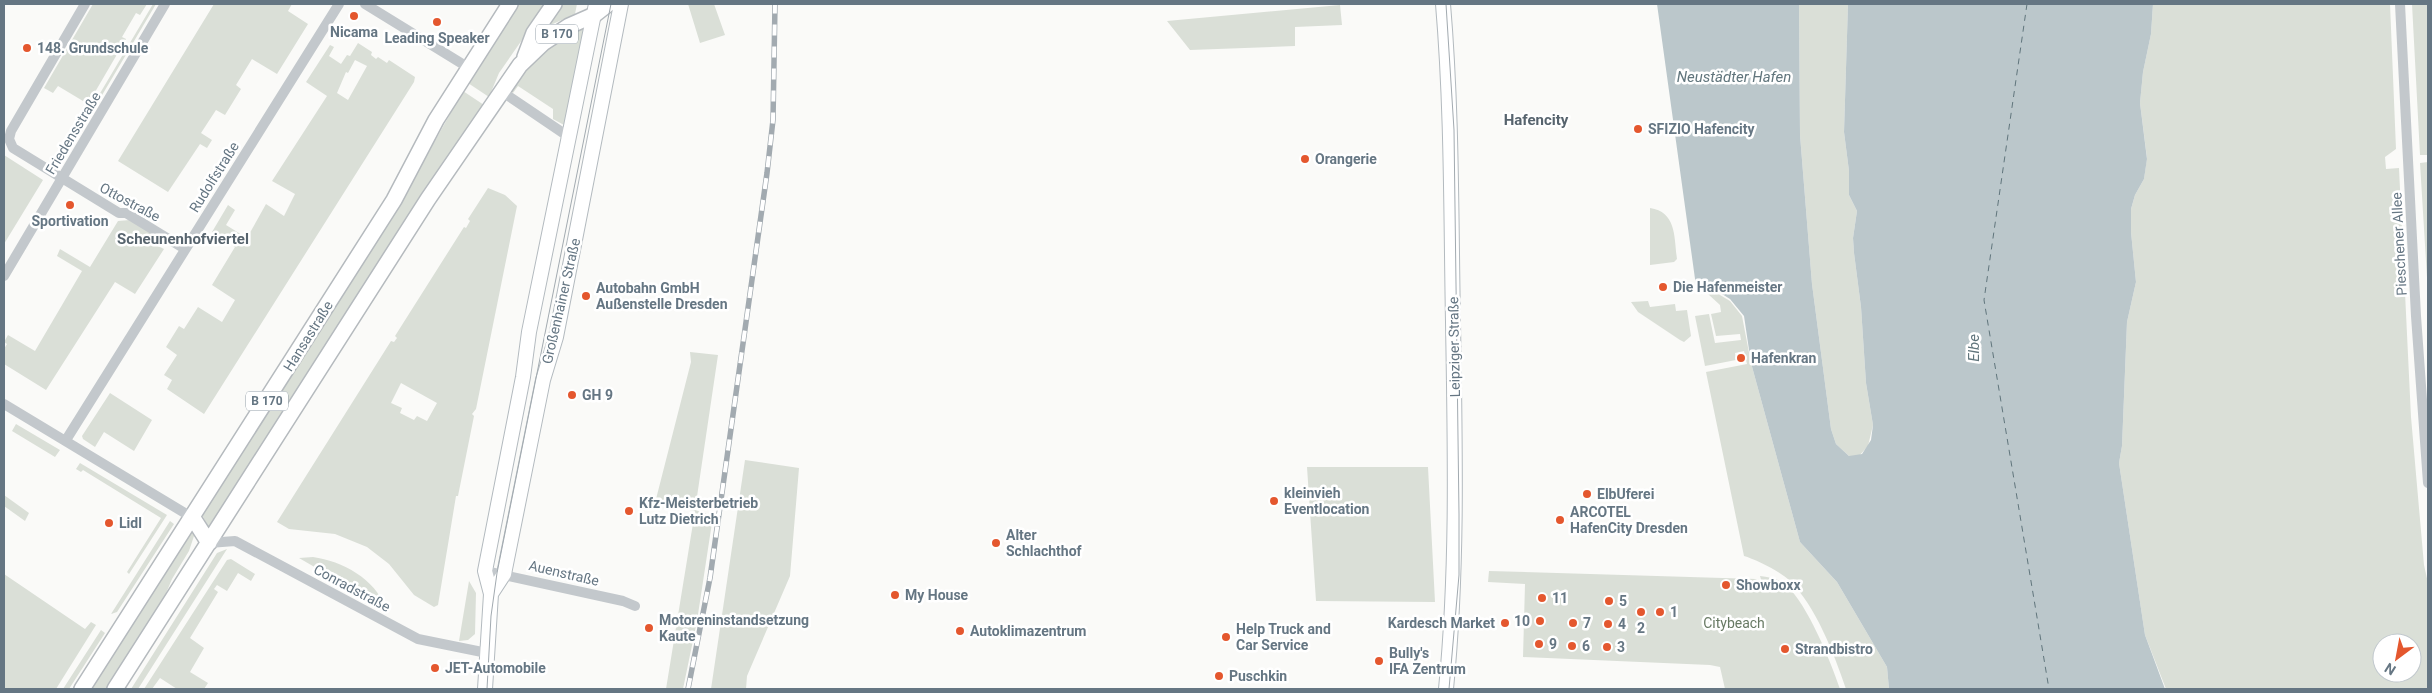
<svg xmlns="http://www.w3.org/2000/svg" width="2432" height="693" font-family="Roboto,sans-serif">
  <rect width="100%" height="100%" fill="#fafaf8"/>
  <!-- green -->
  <path fill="#dadfd7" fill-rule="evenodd" d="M 93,4 L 147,4 L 140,15 L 136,13 L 122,37 L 126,39 L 88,104 L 58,86 L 53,93 L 44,88 Z
    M 153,4 L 156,4 L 63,161 L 61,159 Z
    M 214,4 L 292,4 L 288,11 L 308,24 L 277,74 L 252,59 L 236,85 L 241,89 L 225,115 L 216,110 L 201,133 L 212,140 L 207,148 L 200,144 L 168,192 L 118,161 Z
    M 518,4 L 547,4 L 499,73 L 489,97 L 468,83 Z
    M 559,4 L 577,4 L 575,14 L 544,28 Z
    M 688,4 L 714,4 L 725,35 L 700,43 Z
    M 1799,4 L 1848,4 L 1844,132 L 1849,171 L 1849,195 L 1857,211 L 1853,238 L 1854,253 L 1861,307 L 1866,383 L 1873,425 L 1868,446 L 1859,456 L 1849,456 L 1836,444 L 1831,429 L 1812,284 L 1800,135 Z
    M 2153,4 L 2390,4 L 2396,149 L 2385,157 L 2386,169 L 2399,168 L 2411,417 L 2424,565 L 2428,583 L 2428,689 L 2166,689 L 2145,635 L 2119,463 L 2122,446 L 2127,322 L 2136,282 L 2131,232 L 2131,209 L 2135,195 L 2144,179 L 2147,158 L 2140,103 L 2143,72 L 2151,34 ZM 2382,643 L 2412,643 L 2412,673 L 2382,673 Z
    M 2412,4 L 2428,4 L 2428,155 L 2420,155 Z
    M 1340,5 L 1342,25 L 1295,27 L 1295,46 L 1190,50 L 1167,21 Z
    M 581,29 L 584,31 L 564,125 L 553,119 L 553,109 L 518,86 L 513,93 L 510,91 C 531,61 548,46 581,29 Z
    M 358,43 L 372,52 L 371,55 L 376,59 L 378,57 L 387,63 L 389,60 L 415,77 L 414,82 L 204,414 L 167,389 L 172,380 L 164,375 L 177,355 L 166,347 L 179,326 L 184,329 L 198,307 L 222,322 L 235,300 L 212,285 L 235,247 L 212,232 L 228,205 L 235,210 L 226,225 L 247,238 L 266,204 L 284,216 L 295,194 L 272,181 L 327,96 L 306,82 L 330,45 L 334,47 L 329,56 L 341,64 L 347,55 L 350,56 ZM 355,60 L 367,66 L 348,100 L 337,93 L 346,72 L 348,73 Z
    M 463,91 L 484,105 L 404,223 L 210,530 L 202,515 L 400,203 Z
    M 4,155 L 43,180 L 4,244 Z
    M 2428,162 L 2428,294 L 2420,163 Z
    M 488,188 L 505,195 L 517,206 L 476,409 L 472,414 L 474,416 L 458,496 L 456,496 L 438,605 L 434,607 L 414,595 L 389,564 L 367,547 L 335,534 L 289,529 L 277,522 L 391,341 L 394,342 L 397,338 L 395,336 L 464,227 L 466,228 L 470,221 L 468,219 ZM 401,383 L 437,403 L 427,421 L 417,416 L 414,420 L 400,413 L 402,408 L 391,403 Z
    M 1650,208 C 1677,212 1674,238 1677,259 L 1674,262 L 1650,265 Z
    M 130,220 L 155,236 L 156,245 L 164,249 L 135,294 L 115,282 L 46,390 L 4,364 L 4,349 L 7,344 L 4,342 L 8,335 L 35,351 L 82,271 L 57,256 L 60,249 L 90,267 L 118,221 Z
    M 1710,289 L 1730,301 L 1742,316 L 1751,363 L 1800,542 L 1837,582 L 1887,667 L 1889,689 L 1846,689 C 1834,654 1816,606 1789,580 C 1781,572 1755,559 1744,556 L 1706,372 L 1747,364 L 1744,351 L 1735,353 L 1736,360 L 1705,366 L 1695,316 L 1709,314 L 1715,343 L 1741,340 L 1740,334 L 1716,336 L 1711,314 L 1721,312 L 1720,305 L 1708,294 Z
    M 1648,301 L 1650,307 L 1675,304 L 1676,311 L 1687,310 L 1691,336 L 1684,342 L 1680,340 L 1638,312 L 1631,302 Z
    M 690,352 L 718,355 L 695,510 L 713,516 L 697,621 L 683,689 L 666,689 L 695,511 L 655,503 L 691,362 Z
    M 110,393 L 152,420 L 134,451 L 104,432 L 95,447 L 83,439 L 82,436 Z
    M 16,424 L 60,450 L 55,457 L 12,431 Z
    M 745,460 L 799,468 L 790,576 L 747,676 L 746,689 L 711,689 Z
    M 80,463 L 167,515 L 129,574 L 127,572 L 161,518 L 83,470 L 81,472 L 76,469 Z
    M 1307,467 L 1428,467 L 1435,602 L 1316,601 Z
    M 4,495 L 29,513 L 25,521 L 4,506 Z
    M 170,521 L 174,524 L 117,612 L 111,614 Z
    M 192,530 L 195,533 L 189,551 L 172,579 L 159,610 L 109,689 L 91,689 Z
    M 227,549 L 138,689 L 131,689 L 217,553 Z
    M 313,557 C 342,561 376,579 385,608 L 299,558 Z
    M 231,559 L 255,574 L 251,581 L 238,573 L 227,591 L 217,585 L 214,589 L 218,592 L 190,638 L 204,648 L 190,672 L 208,683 L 204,689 L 177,689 L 160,678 L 152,689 L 144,689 L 227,560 Z
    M 1489,571 L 1756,579 L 1763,586 L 1760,576 C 1770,577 1779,579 1786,585 C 1808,605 1830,660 1840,689 L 1725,689 L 1720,667 L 1710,665 L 1523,657 L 1525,584 L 1488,582 Z
    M 4,574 L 85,629 L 91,622 L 96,625 L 56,689 L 4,689 Z
    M 469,581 L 476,593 L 475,634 L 468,640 L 459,641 Z
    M 101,630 L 105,633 L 69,689 L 63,689 Z"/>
  <!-- water -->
  <path fill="#bbc7cb" d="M 1657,4 L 1799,4 L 1800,135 L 1812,284 L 1831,429 L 1836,444 L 1849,456 L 1862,454 L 1871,440 L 1873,425 L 1866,383 L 1861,307 L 1854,253 L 1853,238 L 1857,211 L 1849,195 L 1849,171 L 1844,132 L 1848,4 L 2153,4 L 2151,34 L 2143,72 L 2140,103 L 2147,159 L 2144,179 L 2135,195 L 2131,209 L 2131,232 L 2136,282 L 2127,322 L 2122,446 L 2119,463 L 2145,635 L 2165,689 L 1889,689 L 1887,667 L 1837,582 L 1800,542 L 1751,363 L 1744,316 L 1730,299 L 1714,289 L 1696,286 Z"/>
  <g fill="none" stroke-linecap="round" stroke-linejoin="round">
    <!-- ferry -->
    <path stroke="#60757c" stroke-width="1" stroke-dasharray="6 5" stroke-linecap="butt" d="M 2027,4 L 1984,300 L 2049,689"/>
    <!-- secondary casing -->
    <g stroke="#b3babf" stroke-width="16">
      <path id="secondary" d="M 1443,4 C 1452,110 1451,216 1453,322 C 1455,445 1458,567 1446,689
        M 491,594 L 504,574 L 543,380 L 556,337 L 621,4
        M 485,689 L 491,594 L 485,571 L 523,377 L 529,332 L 596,4"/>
    </g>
    <!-- primary casing -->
    <g stroke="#b5babe" stroke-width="18">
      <path id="primary" d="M 525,57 L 534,33 L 554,4
        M 193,518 L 209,543
        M 82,689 L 394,200 L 436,120 L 510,4
        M 115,689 L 428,199 L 520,65 L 543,43 L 569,26 L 594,15 L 608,4"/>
    </g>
    <!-- minor -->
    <path stroke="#c3c8cc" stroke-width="10" d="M 85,4 L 11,131 L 9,139 L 13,148 L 119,213 L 126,213 L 185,249
      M 365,4 L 469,68
      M 2400,4 L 2416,316 L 2428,483
      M 501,91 L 569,137
      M 4,276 L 165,4
      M 4,404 L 193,518
      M 66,440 L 339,4
      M 209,543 L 235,541 L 418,639 L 487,653
      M 485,571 L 623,601 L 635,606"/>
    <!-- secondary -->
    <use href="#secondary" stroke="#fff" stroke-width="14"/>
    <!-- primary -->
    <use href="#primary" stroke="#fff" stroke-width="15"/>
    <!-- tram -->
    <path stroke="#a2aab0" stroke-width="1" d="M 1446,4 L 1454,130 L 1459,514 L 1459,575 L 1449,689
      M 487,689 L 491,616 L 497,573 L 611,4"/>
    <!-- rail casing -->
    <g stroke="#a2aab0" stroke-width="5.5">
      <path id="rail" d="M 688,689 L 710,578 L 767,173 L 773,120 L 775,4"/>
    </g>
    <!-- rail -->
    <use href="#rail" stroke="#fff" stroke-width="4" stroke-dasharray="11" stroke-linecap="butt"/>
  </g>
  <!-- markers -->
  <g fill="#e4572e" stroke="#fff" stroke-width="2">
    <circle cx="354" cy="16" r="5"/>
    <circle cx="437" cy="22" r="5"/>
    <circle cx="27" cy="48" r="5"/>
    <circle cx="1638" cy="129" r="5"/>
    <circle cx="1305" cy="159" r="5"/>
    <circle cx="70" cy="205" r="5"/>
    <circle cx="1663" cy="287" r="5"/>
    <circle cx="586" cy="296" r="5"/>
    <circle cx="1741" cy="358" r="5"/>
    <circle cx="572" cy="395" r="5"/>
    <circle cx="1587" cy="494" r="5"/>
    <circle cx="1274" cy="501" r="5"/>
    <circle cx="629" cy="511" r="5"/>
    <circle cx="1560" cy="520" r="5"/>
    <circle cx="109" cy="523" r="5"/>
    <circle cx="996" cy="543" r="5"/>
    <circle cx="1726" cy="585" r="5"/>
    <circle cx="895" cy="595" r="5"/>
    <circle cx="1542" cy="598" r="5"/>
    <circle cx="1609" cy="601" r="5"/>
    <circle cx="1641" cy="612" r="5"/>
    <circle cx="1660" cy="612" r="5"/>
    <circle cx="1540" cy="621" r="5"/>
    <circle cx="1505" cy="623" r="5"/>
    <circle cx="1573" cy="623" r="5"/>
    <circle cx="1608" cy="624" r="5"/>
    <circle cx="649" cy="628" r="5"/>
    <circle cx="960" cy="631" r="5"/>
    <circle cx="1226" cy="637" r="5"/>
    <circle cx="1539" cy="644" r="5"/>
    <circle cx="1572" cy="646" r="5"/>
    <circle cx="1607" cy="647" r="5"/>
    <circle cx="1785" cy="649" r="5"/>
    <circle cx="1379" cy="661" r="5"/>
    <circle cx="435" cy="668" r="5"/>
    <circle cx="1219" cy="676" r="5"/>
  </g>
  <g text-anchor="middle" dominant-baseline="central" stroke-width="5" stroke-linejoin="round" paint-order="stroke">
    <!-- shield labels -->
    <g fill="#fff" stroke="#939fa8" stroke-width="1">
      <rect x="536" y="24.5" width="42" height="19" rx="4"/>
      <rect x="246" y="391.5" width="42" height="19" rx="4"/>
    </g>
    <g font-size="12" font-weight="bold" fill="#657683">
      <text x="557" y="34">B 170</text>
      <text x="267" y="401">B 170</text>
    </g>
    <!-- poi labels -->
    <g font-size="14" font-weight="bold" fill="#657683" stroke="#fff" text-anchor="start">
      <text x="354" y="32" text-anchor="middle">Nicama</text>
      <text x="437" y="38" text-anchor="middle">Leading Speaker</text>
      <text x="37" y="48">148. Grundschule</text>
      <text x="1648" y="129">SFIZIO Hafencity</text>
      <text x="1315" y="159">Orangerie</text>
      <text x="70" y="221" text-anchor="middle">Sportivation</text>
      <text x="1673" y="287">Die Hafenmeister</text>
      <text x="596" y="288">Autobahn GmbH<tspan x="596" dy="16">Außenstelle Dresden</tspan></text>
      <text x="1751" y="358">Hafenkran</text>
      <text x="582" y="395">GH 9</text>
      <text x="1284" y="493">kleinvieh<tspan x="1284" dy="16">Eventlocation</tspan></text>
      <text x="1597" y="494">ElbUferei</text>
      <text x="639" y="503">Kfz-Meisterbetrieb<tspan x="639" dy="16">Lutz Dietrich</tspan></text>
      <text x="1570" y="512">ARCOTEL<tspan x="1570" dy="16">HafenCity Dresden</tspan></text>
      <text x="119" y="523">Lidl</text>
      <text x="1006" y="535">Alter<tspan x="1006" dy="16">Schlachthof</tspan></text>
      <text x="1736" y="585">Showboxx</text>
      <text x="905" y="595">My House</text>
      <text x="1552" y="598">11</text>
      <text x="1619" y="601">5</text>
      <text x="1670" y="612">1</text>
      <text x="659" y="620">Motoreninstandsetzung<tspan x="659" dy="16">Kaute</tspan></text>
      <text x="1530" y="621" text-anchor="end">10</text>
      <text x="1495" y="623" text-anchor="end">Kardesch Market</text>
      <text x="1583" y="623">7</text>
      <text x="1618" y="624">4</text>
      <text x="1641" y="628" text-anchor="middle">2</text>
      <text x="1236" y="629">Help Truck and<tspan x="1236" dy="16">Car Service</tspan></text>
      <text x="970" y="631">Autoklimazentrum</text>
      <text x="1549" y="644">9</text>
      <text x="1582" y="646">6</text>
      <text x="1617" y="647">3</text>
      <text x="1795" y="649">Strandbistro</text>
      <text x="1389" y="653">Bully's<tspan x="1389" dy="16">IFA Zentrum</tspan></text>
      <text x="445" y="668">JET-Automobile</text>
      <text x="1229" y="676">Puschkin</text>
    </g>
    <!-- street labels -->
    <g font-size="14" fill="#657683" stroke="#fff">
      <text transform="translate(73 133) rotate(-59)">Friedensstraße</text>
      <text transform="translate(214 177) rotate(-58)">Rudolfstraße</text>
      <text transform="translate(130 202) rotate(28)">Ottostraße</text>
      <text transform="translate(2399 244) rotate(-93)">Pieschener Allee</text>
      <text transform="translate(561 301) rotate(-77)">Großenhainer Straße</text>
      <text transform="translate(308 336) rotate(-58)">Hansastraße</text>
      <text transform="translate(1454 347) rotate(-91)">Leipziger Straße</text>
      <text transform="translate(564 573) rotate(13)">Auenstraße</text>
      <text transform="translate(352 588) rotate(28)">Conradstraße</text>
    </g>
    <!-- park labels -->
    <g font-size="14" fill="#687a64" stroke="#fff">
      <text x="1734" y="623">Citybeach</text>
    </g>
    <!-- water labels -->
    <g font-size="15" font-style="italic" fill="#60757c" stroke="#fff">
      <text x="1734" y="77">Neustädter Hafen</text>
      <text transform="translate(1974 348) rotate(-90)">Elbe</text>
    </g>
    <!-- neighbourhood labels -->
    <g font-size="15" font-weight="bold" fill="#57646e" stroke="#fff">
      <text x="1536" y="120">Hafencity</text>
      <text x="183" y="239">Scheunenhofviertel</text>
    </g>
  </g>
  <!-- border -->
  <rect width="2432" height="693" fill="none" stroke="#657683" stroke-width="10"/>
  <!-- north arrow -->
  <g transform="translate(2397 658) rotate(212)"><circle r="24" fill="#ffffff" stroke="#c1c8cd"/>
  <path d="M0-4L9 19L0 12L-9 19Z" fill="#e4572e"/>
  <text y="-8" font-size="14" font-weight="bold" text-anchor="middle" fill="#657683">N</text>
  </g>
</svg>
